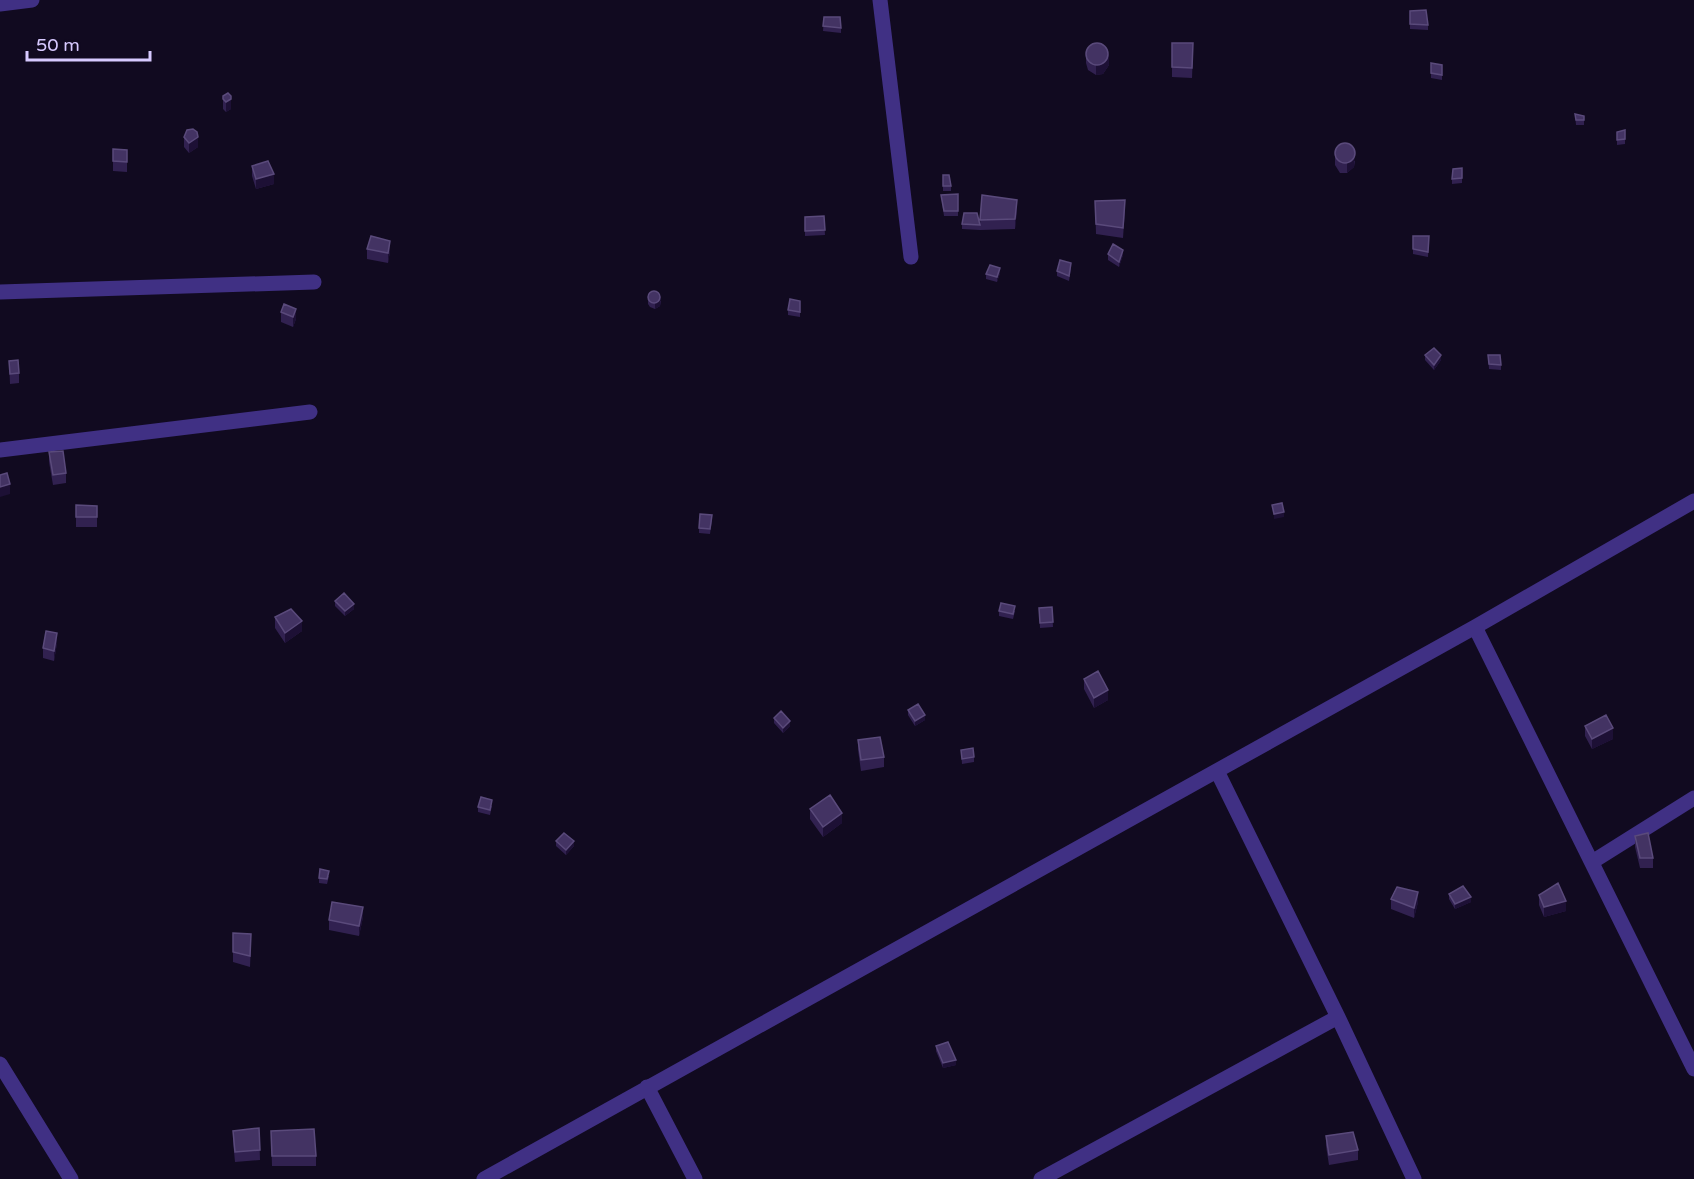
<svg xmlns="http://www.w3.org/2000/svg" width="1694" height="1179" font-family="'Varela Round',sans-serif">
  <rect width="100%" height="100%" fill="#110a20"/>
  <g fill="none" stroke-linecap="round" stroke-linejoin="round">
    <!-- street -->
    <path stroke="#403084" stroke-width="15" d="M 880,0 L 911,257
      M 0,4 L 32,0
      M 0,292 L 314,282
      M 0,450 L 310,412
      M 1475,627 L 1694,1069
      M 1217,771 L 1338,1017 L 1414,1179
      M 1592,862 L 1694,798
      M 0,1064 L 71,1179
      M 647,1087 L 695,1179
      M 484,1179 L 1475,627 L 1694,501
      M 1041,1179 L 1338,1017"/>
  </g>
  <!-- wall -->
  <path fill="#312150" d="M 1410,11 L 1428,25 L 1428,30 L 1410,29 Z
    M 824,17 L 841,28 L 841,33 L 823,31 Z
    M 1172,43 L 1193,53 L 1192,78 L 1172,77 Z
    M 1086,53 L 1109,65 L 1103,74 L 1096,75 L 1088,70 L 1086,63 Z
    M 1431,63 L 1442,65 L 1442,80 L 1431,78 Z
    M 223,96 L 231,109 L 226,112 L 223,109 Z
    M 1575,114 L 1584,116 L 1584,125 L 1576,125 Z
    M 1617,132 L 1625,139 L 1625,144 L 1617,145 Z
    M 184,137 L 198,147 L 189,153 L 184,147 Z
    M 127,150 L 127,172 L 113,171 L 113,161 Z
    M 1335,155 L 1355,161 L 1354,167 L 1347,173 L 1340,173 L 1335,165 Z
    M 252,166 L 274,184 L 256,189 L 252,176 Z
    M 943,175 L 951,186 L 951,191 L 943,191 Z
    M 1462,178 L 1462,183 L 1452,184 L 1452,179 Z
    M 958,194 L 958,216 L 944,216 L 941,195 Z
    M 982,195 L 1017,210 L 1015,229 L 980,230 L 962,229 L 962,224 L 980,225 Z
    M 1095,201 L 1125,210 L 1123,238 L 1096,234 Z
    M 824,216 L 825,235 L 805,236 L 805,217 Z
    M 1413,236 L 1429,236 L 1428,257 L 1413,254 Z
    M 367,249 L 390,251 L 388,263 L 367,259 Z
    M 1108,254 L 1123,255 L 1119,267 L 1108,260 Z
    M 1071,268 L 1069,281 L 1057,276 L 1057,271 Z
    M 1000,273 L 997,282 L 986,279 L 986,274 Z
    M 648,295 L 661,301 L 660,306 L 655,309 L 650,307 L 648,304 Z
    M 800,301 L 800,317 L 788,315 L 788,310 Z
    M 284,304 L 296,319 L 293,327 L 281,322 L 281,312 Z
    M 1425,355 L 1441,360 L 1434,370 L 1425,360 Z
    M 1488,355 L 1501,365 L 1501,370 L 1489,369 Z
    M 9,361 L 19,373 L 19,383 L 10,384 Z
    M 49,452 L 66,473 L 66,483 L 53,485 L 49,462 Z
    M 76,505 L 97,506 L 97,527 L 76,527 Z
    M 712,520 L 710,534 L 699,533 L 699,528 Z
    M 335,601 L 354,609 L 345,616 L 335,606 Z
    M 1052,607 L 1053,627 L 1040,628 L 1039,608 Z
    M 999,611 L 1015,611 L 1013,619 L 999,616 Z
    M 275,617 L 302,631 L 285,643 L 275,628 Z
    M 57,643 L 54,661 L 43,658 L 43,648 Z
    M 1084,679 L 1108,700 L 1094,708 L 1084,689 Z
    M 908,710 L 925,720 L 915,726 L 908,715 Z
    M 774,718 L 790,726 L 783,733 L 774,723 Z
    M 1585,726 L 1613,739 L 1592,749 L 1585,736 Z
    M 858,740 L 884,757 L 884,767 L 861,771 L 858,750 Z
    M 961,750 L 974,757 L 974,762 L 962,764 Z
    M 492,806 L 490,815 L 478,812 L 478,807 Z
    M 810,809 L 842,823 L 823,837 L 810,819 Z
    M 1635,836 L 1653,858 L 1653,868 L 1640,868 L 1635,847 Z
    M 556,841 L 574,846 L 566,855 L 556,846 Z
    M 329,876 L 327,884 L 319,883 L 319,878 Z
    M 1449,894 L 1471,902 L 1455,909 L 1449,899 Z
    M 1539,895 L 1566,911 L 1544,917 L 1539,905 Z
    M 1391,899 L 1418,902 L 1414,918 L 1391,909 Z
    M 363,917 L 359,936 L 329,930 L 329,920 Z
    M 233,933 L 251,944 L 250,967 L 233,962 Z
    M 936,1046 L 956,1065 L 943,1068 L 936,1051 Z
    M 259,1128 L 260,1160 L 235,1162 L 233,1141 L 233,1131 Z
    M 271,1131 L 316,1156 L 316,1166 L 272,1166 Z
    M 1326,1136 L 1358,1150 L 1358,1160 L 1329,1165 L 1326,1146 Z"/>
  <!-- shaded-wall -->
  <path fill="#1d1035" d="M 1109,54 L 1109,65 L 1103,74 L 1096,75 L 1096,65 Z
    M 231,99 L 231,109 L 226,112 L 226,102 Z
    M 198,137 L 198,147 L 189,153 L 189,143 Z
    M 1355,150 L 1354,167 L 1347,173 L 1347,163 Z
    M 274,174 L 274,184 L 256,189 L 256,179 Z
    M 1017,200 L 1017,210 L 1015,229 L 1015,219 Z
    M 390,241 L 390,251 L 388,263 L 388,253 Z
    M 1123,250 L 1123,255 L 1119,267 L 1119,262 Z
    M 1000,268 L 1000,273 L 997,282 L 997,277 Z
    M 661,296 L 660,306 L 655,309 L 655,304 Z
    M 296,309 L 296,319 L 293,327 L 293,317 Z
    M 1441,355 L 1441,360 L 1434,370 L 1434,365 Z
    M 10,484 L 10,494 L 0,497 L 0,487 Z
    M 1284,512 L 1284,517 L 1274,519 L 1274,514 Z
    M 354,604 L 354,609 L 345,616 L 345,611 Z
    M 302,621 L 302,631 L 285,643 L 285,633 Z
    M 57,633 L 57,643 L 54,661 L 54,651 Z
    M 1108,690 L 1108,700 L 1094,708 L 1094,698 Z
    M 925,715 L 925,720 L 915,726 L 915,721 Z
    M 790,721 L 790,726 L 783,733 L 783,728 Z
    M 1613,728 L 1613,739 L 1592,749 L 1592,739 Z
    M 842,813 L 842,823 L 823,837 L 823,827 Z
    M 574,841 L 574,846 L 566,855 L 566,850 Z
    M 1418,892 L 1418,902 L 1414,918 L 1414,908 Z
    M 1471,897 L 1471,902 L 1455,909 L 1455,904 Z
    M 1566,901 L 1566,911 L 1544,917 L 1544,907 Z
    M 363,907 L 363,917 L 359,936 L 359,926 Z
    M 956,1060 L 956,1065 L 943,1068 L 943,1063 Z"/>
  <!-- building -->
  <path fill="#433363" stroke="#5a4a7b" stroke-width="1.5" d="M 1426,10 L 1428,25 L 1410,24 L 1410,11 Z
    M 824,17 L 840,17 L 841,28 L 823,26 Z
    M 1172,43 L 1193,43 L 1192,68 L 1172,67 Z
    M1086 54a11 11 0 1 1 22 0a11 11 0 1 1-22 0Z
    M 1431,63 L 1442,65 L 1442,75 L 1431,73 Z
    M 228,93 L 231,96 L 231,99 L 226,102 L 223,99 L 223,96 Z
    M 1575,114 L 1584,116 L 1584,120 L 1576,120 Z
    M 193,129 L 197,132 L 198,137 L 189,143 L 184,137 L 187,130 Z
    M 1625,130 L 1625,139 L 1617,140 L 1617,132 Z
    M1335 153a10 10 0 1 1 20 0a10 10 0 1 1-20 0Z
    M 113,149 L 127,150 L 127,162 L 113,161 Z
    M 268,161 L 274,174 L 256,179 L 252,166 Z
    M 1462,168 L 1462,178 L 1452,179 L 1453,169 Z
    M 943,175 L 949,175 L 951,186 L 943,186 Z
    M 958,194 L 958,211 L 944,211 L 941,195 Z
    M 982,195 L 1017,200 L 1015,219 L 980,220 Z
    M 1125,200 L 1123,228 L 1096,224 L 1095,201 Z
    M 964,213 L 977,213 L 980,225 L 962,224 Z
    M 824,216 L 825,230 L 805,231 L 805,217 Z
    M 371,236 L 390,241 L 388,253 L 367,249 Z
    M 1413,236 L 1429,236 L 1428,252 L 1413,249 Z
    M 1113,244 L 1123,250 L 1119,262 L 1108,254 Z
    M 1060,260 L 1071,263 L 1069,276 L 1057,271 Z
    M 990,265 L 1000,268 L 997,277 L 986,274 Z
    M648 297a6 6 0 1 1 12 0a6 6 0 1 1-12 0Z
    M 790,299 L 800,301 L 800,312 L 788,310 Z
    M 284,304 L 296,309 L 293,317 L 281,312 Z
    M 1434,348 L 1441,355 L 1434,365 L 1425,355 Z
    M 1488,355 L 1500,355 L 1501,365 L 1489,364 Z
    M 18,360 L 19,373 L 10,374 L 9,361 Z
    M 63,451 L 66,473 L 53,475 L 49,452 Z
    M 7,473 L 10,484 L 0,487 L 0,475 Z
    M 1282,503 L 1284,512 L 1274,514 L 1272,505 Z
    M 76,505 L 97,506 L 97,517 L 76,517 Z
    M 700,514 L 712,515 L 710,529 L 699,528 Z
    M 344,593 L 354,604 L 345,611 L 335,601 Z
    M 1001,603 L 1015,606 L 1013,614 L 999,611 Z
    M 1052,607 L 1053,622 L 1040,623 L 1039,608 Z
    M 291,609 L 302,621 L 285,633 L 275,617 Z
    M 46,631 L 57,633 L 54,651 L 43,648 Z
    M 1098,671 L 1108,690 L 1094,698 L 1084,679 Z
    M 918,704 L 925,715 L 915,721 L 908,710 Z
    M 781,711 L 790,721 L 783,728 L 774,718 Z
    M 1606,715 L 1613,728 L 1592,739 L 1585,726 Z
    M 880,737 L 884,757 L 861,760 L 858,740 Z
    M 973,748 L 974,757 L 962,759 L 961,750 Z
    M 830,795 L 842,813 L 823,827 L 810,809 Z
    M 481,797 L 492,800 L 490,810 L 478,807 Z
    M 564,833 L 574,841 L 566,850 L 556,841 Z
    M 1648,833 L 1653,858 L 1640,858 L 1635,836 Z
    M 320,869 L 329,871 L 327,879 L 319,878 Z
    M 1558,883 L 1566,901 L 1544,907 L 1539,895 Z
    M 1463,886 L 1471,897 L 1455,904 L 1449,894 Z
    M 1397,887 L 1418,892 L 1414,908 L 1391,899 Z
    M 332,902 L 363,907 L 359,926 L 329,920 Z
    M 233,933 L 251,934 L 250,956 L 233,952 Z
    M 948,1042 L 956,1060 L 943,1063 L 936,1046 Z
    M 259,1128 L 260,1150 L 235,1152 L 233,1131 Z
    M 314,1129 L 316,1156 L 272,1156 L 271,1131 Z
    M 1353,1132 L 1358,1150 L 1329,1155 L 1326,1136 Z"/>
  <!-- scale -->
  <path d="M27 51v9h123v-9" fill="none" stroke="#d7c9ff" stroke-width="3"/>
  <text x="36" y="51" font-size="18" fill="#d7c9ff" stroke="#110a20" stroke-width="4.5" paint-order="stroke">50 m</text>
</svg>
